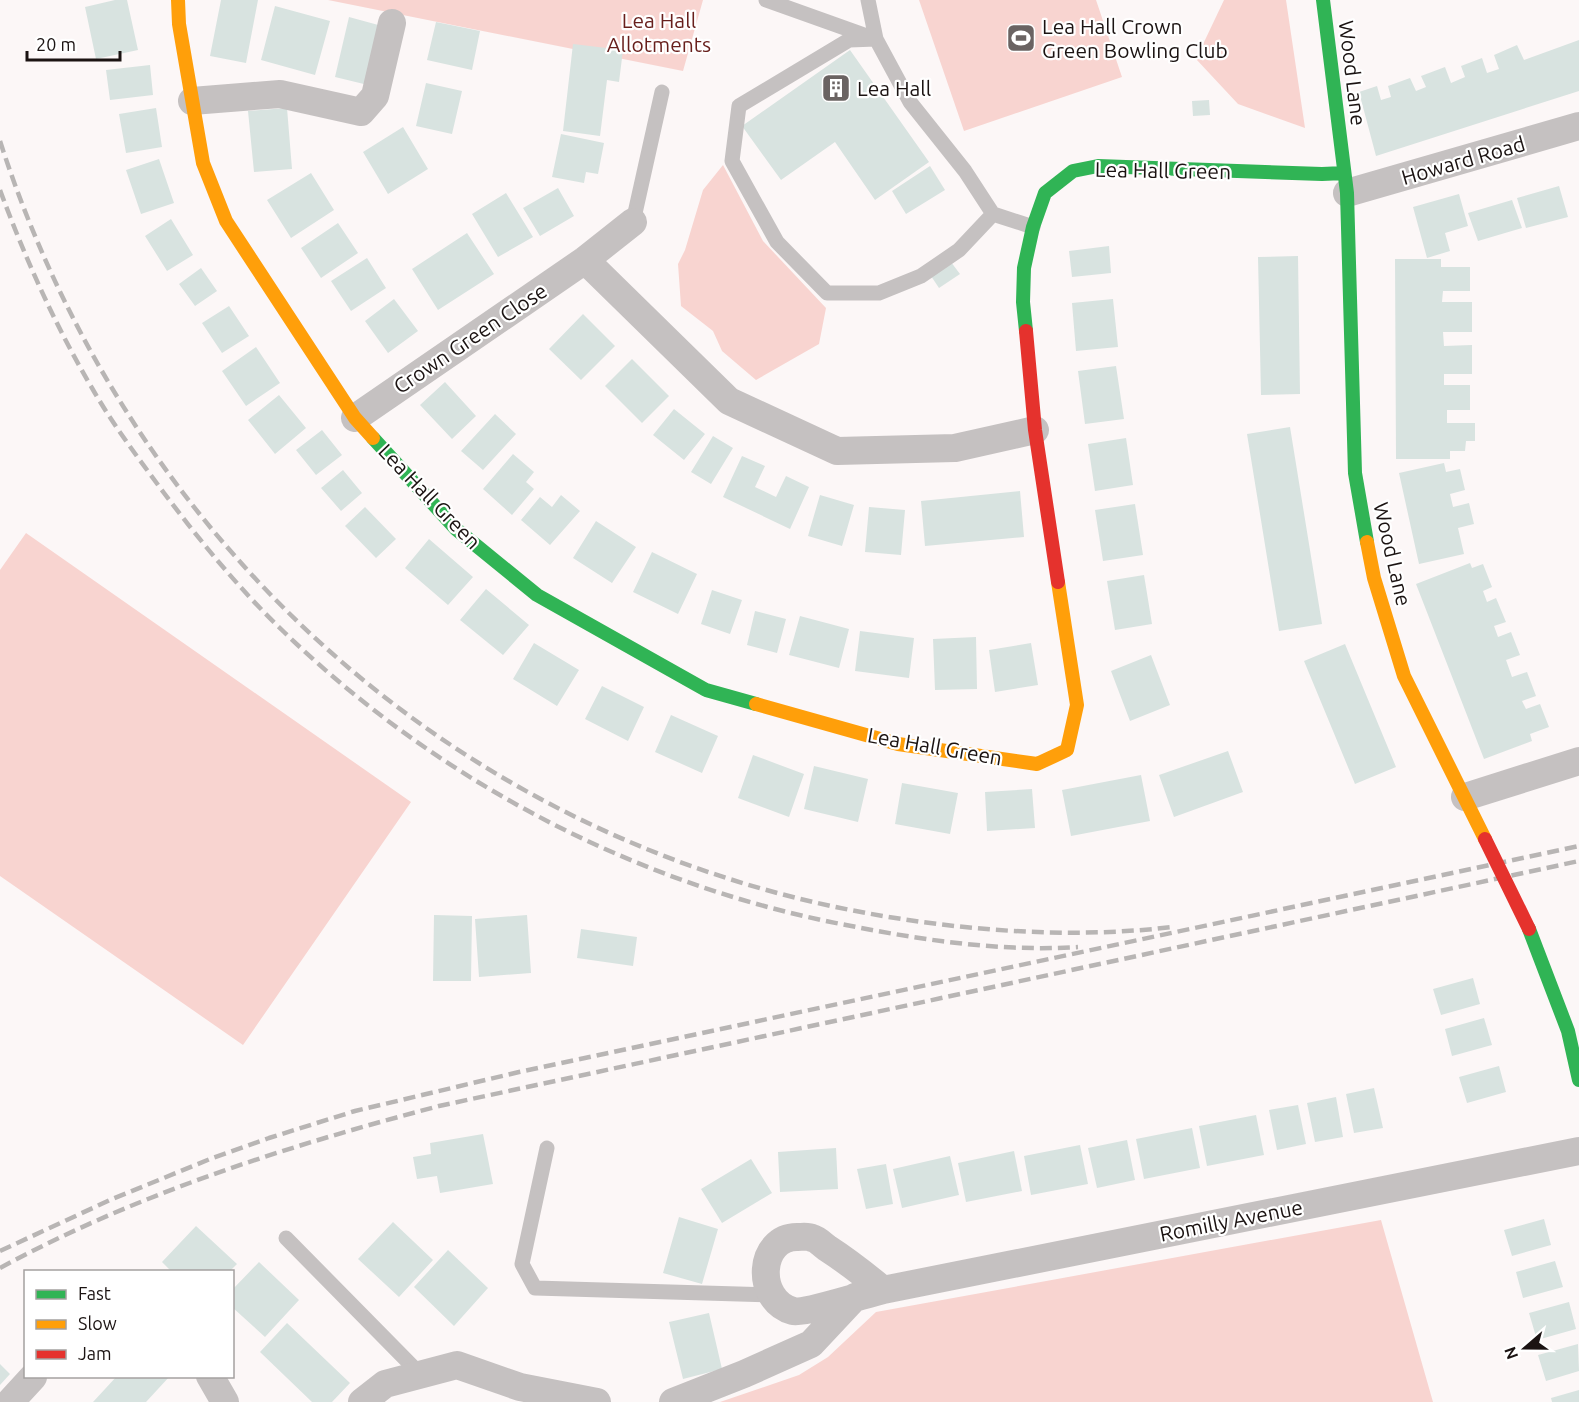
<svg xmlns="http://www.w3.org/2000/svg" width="1579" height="1402" font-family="Ubuntu,sans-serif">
  <rect width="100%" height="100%" fill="#fcf7f7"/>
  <!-- green -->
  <path fill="#f8d4d0" d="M 328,0 L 703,0 L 683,71 Z
    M 919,0 L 1096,0 L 1122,77 L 964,131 Z
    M 1224,0 L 1286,0 L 1305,128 L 1238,104 L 1196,59 Z
    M 723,165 L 763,241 L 826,308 L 819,344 L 756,380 L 722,351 L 713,331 L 681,306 L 678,264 L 685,250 L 703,190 Z
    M 26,533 L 411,802 L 243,1045 L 0,876 L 0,570 Z
    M 1381,1220 L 1433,1402 L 720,1402 L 799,1375 L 828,1357 L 876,1312 Z"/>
  <!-- building -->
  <path fill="#d8e3e0" d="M 115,0 L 127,0 L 138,50 L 96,59 L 85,7 Z
    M 221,0 L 258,0 L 246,63 L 210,56 Z
    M 275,6 L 330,21 L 315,75 L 261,60 Z
    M 349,17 L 382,26 L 368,85 L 335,77 Z
    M 436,22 L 480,31 L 472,70 L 427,60 Z
    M 1579,40 L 1579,91 L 1376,156 L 1359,92 L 1377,86 L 1381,100 L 1391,97 L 1388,86 L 1410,78 L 1416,91 L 1426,87 L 1421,76 L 1445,67 L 1451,83 L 1465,77 L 1461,66 L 1482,58 L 1487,73 L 1499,69 L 1494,55 L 1517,45 L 1524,60 Z
    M 573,44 L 623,50 L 619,82 L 607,80 L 600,136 L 563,131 Z
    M 850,50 L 929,162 L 875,200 L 835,142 L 781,180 L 742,126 Z
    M 150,65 L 153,95 L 110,100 L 106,70 Z
    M 426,83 L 462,91 L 452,134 L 416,126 Z
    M 1209,100 L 1210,115 L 1193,116 L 1192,101 Z
    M 156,108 L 162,147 L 126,153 L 119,114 Z
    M 287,108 L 292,169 L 254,172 L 248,111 Z
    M 403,127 L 428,169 L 388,194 L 363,152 Z
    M 561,134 L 604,143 L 598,174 L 586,172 L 584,183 L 552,177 Z
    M 159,159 L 174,203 L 141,214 L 126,170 Z
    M 930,166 L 945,190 L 906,214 L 892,191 Z
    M 311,173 L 334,210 L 291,238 L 267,200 Z
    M 1559,186 L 1568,217 L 1526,228 L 1517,198 Z
    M 558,188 L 574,216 L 540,236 L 523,208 Z
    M 506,193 L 533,237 L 498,257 L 472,214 Z
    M 1459,194 L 1468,226 L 1445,233 L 1450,251 L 1427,258 L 1413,207 Z
    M 1512,200 L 1522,228 L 1478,241 L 1468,213 Z
    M 171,219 L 193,255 L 167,271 L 145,236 Z
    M 338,223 L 358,253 L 321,278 L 301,248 Z
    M 467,233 L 494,274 L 438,310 L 412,269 Z
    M 1109,246 L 1111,273 L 1072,277 L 1069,251 Z
    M 1298,256 L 1300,394 L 1261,395 L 1258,257 Z
    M 367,258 L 386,288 L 351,311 L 331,281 Z
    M 1395,259 L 1441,259 L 1441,267 L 1470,267 L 1470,291 L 1443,291 L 1442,302 L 1472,302 L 1472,332 L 1443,332 L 1444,346 L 1472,345 L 1472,374 L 1444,374 L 1444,385 L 1470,385 L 1470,410 L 1447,410 L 1447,423 L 1475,423 L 1475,441 L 1466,441 L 1465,451 L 1450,451 L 1450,459 L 1396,459 Z
    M 951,262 L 960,274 L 939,288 L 931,276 Z
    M 201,268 L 217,291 L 195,306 L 179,284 Z
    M 394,299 L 418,331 L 388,353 L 365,321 Z
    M 1113,299 L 1118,347 L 1076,351 L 1072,303 Z
    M 229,306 L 249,336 L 222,353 L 202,323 Z
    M 583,314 L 615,346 L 581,380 L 549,349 Z
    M 256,347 L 280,383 L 246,406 L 222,371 Z
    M 632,359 L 669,396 L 642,423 L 605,386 Z
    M 1116,366 L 1124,419 L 1085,424 L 1078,371 Z
    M 445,382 L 476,416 L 452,439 L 420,405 Z
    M 279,395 L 306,428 L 275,454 L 248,420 Z
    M 674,409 L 705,434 L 684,460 L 653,435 Z
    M 495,414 L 516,434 L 483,470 L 461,451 Z
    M 1290,427 L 1322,624 L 1279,631 L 1247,434 Z
    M 322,430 L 342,455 L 316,475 L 296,450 Z
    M 713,436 L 733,448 L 711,484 L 691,472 Z
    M 1126,438 L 1133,485 L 1095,491 L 1088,444 Z
    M 513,454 L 534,472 L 526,482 L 534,489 L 512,515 L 483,489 Z
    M 742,456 L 765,466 L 755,487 L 776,497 L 786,476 L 809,487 L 790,529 L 723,497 Z
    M 1444,463 L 1446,472 L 1460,469 L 1465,490 L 1450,494 L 1453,507 L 1469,503 L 1474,524 L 1458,528 L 1464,554 L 1419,564 L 1399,473 Z
    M 343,470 L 362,493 L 341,511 L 321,488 Z
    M 1020,491 L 1024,537 L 925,546 L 921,501 Z
    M 561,495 L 580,511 L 550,545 L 521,520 L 540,497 L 552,507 Z
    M 820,495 L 854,505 L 842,546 L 808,536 Z
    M 1135,504 L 1143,555 L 1103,561 L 1095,510 Z
    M 365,507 L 396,539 L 376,558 L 345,526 Z
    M 869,507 L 905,510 L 901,555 L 865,552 Z
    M 596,521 L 636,547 L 612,583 L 573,558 Z
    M 429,539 L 473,577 L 448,605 L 405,568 Z
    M 652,552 L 697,574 L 678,614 L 633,592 Z
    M 1470,563 L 1472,568 L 1483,564 L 1492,587 L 1483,591 L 1487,602 L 1496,598 L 1506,622 L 1494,626 L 1498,637 L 1511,632 L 1520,655 L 1506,660 L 1512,677 L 1527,672 L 1536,696 L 1522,701 L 1526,709 L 1540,704 L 1549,727 L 1530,734 L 1532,741 L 1484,759 L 1416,584 Z
    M 1144,575 L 1152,624 L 1115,630 L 1107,581 Z
    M 486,589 L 529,625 L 503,655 L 460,620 Z
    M 712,590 L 742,600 L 730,634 L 701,624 Z
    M 755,611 L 786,619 L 777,653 L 747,645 Z
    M 800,616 L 849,629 L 839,668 L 789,655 Z
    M 860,631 L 914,638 L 909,678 L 855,671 Z
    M 976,637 L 977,689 L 935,690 L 933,639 Z
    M 534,643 L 579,670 L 557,706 L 513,679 Z
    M 1031,643 L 1038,685 L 995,692 L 989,650 Z
    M 1345,644 L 1396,767 L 1355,784 L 1304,661 Z
    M 1151,655 L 1170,705 L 1130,721 L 1111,671 Z
    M 602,686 L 644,707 L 628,741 L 585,719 Z
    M 671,715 L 718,736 L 702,773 L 655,752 Z
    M 1228,751 L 1243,792 L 1174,817 L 1159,775 Z
    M 753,755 L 804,774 L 789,817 L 738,798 Z
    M 814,766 L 868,779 L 858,822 L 804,809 Z
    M 1141,775 L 1150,821 L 1071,836 L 1062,790 Z
    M 902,783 L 958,793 L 950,834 L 895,824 Z
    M 1032,789 L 1035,828 L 987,831 L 985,792 Z
    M 434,915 L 472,916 L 471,981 L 433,981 Z
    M 527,915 L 531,973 L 479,977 L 475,919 Z
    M 581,929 L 637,937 L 633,966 L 577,958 Z
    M 1473,978 L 1480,1004 L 1441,1015 L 1433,989 Z
    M 1484,1018 L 1492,1045 L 1452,1056 L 1445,1029 Z
    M 1499,1066 L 1506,1092 L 1467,1103 L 1459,1077 Z
    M 1374,1088 L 1383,1128 L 1354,1133 L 1346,1094 Z
    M 1336,1097 L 1343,1137 L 1315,1142 L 1307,1103 Z
    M 1298,1105 L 1306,1144 L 1277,1150 L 1269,1110 Z
    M 1256,1115 L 1264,1155 L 1207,1166 L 1199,1126 Z
    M 1192,1128 L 1200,1168 L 1144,1179 L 1136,1139 Z
    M 483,1134 L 493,1184 L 440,1193 L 437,1176 L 417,1179 L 413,1157 L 431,1154 L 430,1143 Z
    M 1127,1140 L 1135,1180 L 1097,1188 L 1088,1148 Z
    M 1080,1145 L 1088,1184 L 1031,1195 L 1024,1156 Z
    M 836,1148 L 838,1189 L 780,1192 L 778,1152 Z
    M 1014,1151 L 1022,1191 L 966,1202 L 958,1163 Z
    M 950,1156 L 959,1195 L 902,1208 L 893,1169 Z
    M 751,1159 L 772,1193 L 722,1223 L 701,1189 Z
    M 886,1164 L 893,1204 L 866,1209 L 857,1169 Z
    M 679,1217 L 718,1229 L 702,1284 L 663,1273 Z
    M 1544,1219 L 1551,1245 L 1512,1256 L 1504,1230 Z
    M 393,1222 L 433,1260 L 399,1297 L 358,1259 Z
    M 196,1226 L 237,1264 L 229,1272 L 172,1272 L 162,1262 Z
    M 448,1250 L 488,1288 L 454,1326 L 414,1287 Z
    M 1555,1261 L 1563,1287 L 1523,1298 L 1516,1272 Z
    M 259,1262 L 299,1300 L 265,1337 L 232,1307 L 232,1290 Z
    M 1569,1302 L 1576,1329 L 1537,1340 L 1529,1313 Z
    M 709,1313 L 722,1369 L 683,1379 L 669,1322 Z
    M 287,1323 L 350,1383 L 332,1402 L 312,1402 L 260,1352 Z
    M 1578,1344 L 1579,1371 L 1546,1381 L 1538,1355 Z
    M 0,1364 L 10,1374 L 0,1385 Z
    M 117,1376 L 170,1376 L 146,1402 L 93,1402 Z
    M 1579,1390 L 1579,1402 L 1552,1402 L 1551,1398 Z"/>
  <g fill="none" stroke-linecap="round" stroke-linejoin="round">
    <!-- lane -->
    <path stroke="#c5c1c1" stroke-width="15" d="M 766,0 L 867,36
      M 868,0 L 876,39 L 910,102 L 965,171 L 993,214 L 1033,227
      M 876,39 L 849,40 L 739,106 L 732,161 L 777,242 L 827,293 L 879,293 L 921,276 L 959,250 L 993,214
      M 633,222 L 662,92
      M 547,1148 L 522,1264 L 535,1288 L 770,1295
      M 286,1238 L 421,1375"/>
    <!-- street -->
    <path stroke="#c5c1c1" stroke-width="28" d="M 192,101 L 280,94 L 361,112 L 375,96 L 392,23
      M 1347,193 L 1579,126
      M 585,260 L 729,401 L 837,451 L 955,448 L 1035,430
      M 355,418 L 585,260 L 633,222
      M 1465,797 L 1579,761
      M 883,1290 C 865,1275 847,1261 827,1248 C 823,1245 817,1239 812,1238 C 808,1236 802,1237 798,1237 C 758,1236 754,1300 793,1311 C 804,1314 866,1294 883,1290 L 1579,1151
      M 210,1376 L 225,1402
      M 11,1401 L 33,1377
      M 362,1402 L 385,1384 L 457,1365 L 520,1387 L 597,1402
      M 673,1402 L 744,1374 L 811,1344 L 855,1297"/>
    <!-- fast -->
    <path stroke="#30b455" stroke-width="14" d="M 1323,0 L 1347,193 L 1355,473 L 1367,542
      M 1026,331 L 1023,302 L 1024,268 L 1033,227 L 1045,193 L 1073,171 L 1098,166 L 1322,174 L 1344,173
      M 373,438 L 456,529 L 537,595 L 706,690 L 756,704
      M 1529,929 L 1568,1031 L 1579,1080"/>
    <!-- slow -->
    <path stroke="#ff9f0a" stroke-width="14" d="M 178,0 L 179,24 L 203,163 L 226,221 L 355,418 L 373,438
      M 1367,542 L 1374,578 L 1404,676 L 1485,839
      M 756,704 L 898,744 L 1037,764 L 1067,750 L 1077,705 L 1058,582"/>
    <!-- jam -->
    <path stroke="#e5322d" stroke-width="14" d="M 1026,331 L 1035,430 L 1058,582"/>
    <!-- rail -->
    <path stroke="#b8b5b4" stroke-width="4.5" stroke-dasharray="12 6" stroke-linecap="butt" d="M 0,141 C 128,539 452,837 866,913 C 965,931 1072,939 1172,927
      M 0,190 C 25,258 55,325 92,388 C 113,425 139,459 164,493 C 201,542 240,590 284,632 C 438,781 636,885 846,925 C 922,940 1000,952 1078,947
      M 0,1251 L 110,1200 L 210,1159 L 269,1138 L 355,1111 L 519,1072 L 1579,846
      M 0,1268 C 138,1193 288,1146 439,1106 L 1579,861"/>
    <!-- jam-bridge -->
    <path stroke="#e5322d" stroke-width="14" d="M 1485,839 L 1529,929"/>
  </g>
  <!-- icons -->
  <defs>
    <g id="stadium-square" transform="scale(1.5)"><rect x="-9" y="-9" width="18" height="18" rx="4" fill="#6a6362" stroke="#fff"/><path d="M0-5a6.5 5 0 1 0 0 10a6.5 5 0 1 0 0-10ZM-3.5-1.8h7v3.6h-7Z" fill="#fff"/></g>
    <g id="building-square" transform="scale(1.5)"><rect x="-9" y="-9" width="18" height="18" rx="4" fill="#6a6362" stroke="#fff"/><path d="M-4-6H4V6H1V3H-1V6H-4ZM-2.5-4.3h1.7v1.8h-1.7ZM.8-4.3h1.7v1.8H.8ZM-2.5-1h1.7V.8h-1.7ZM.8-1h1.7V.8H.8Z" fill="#fff"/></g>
  </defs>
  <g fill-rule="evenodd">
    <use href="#stadium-square" x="1021" y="38"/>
    <use href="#building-square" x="836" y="88"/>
  </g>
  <g text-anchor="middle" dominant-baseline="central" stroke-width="4.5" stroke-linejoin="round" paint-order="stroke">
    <!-- park labels -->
    <g font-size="21" fill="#681f1c" stroke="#fff">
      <text x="659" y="20">Lea Hall<tspan x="659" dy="24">Allotments</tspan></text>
    </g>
    <!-- poi labels -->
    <g font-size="21" fill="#1b1312" stroke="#fff" text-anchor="start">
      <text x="1042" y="26">Lea Hall Crown<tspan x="1042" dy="24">Green Bowling Club</tspan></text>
      <text x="857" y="88">Lea Hall</text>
    </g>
    <!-- street labels -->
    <g font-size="21" fill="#1b1312" stroke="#fff">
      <text transform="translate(1353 73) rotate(83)">Wood Lane</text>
      <text transform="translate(1463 160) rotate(-16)">Howard Road</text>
      <text transform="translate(1163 170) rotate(1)">Lea Hall Green</text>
      <text transform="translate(470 338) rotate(-34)">Crown Green Close</text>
      <text transform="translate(430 496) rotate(46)">Lea Hall Green</text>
      <text transform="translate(1393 554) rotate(77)">Wood Lane</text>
      <text transform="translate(935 746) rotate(10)">Lea Hall Green</text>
      <text transform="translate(1231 1220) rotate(-11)">Romilly Avenue</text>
    </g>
  </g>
  <!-- legend -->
  <rect x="24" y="1270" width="210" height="108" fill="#ffffff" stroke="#a4a1a0" stroke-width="1.5"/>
  <rect x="36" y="1290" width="30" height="9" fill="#30b455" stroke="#a4a1a0" stroke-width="1.5"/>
  <text x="78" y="1300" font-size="18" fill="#1b1312">Fast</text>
  <rect x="36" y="1320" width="30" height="9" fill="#ff9f0a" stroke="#a4a1a0" stroke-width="1.5"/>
  <text x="78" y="1330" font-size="18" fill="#1b1312">Slow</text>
  <rect x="36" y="1350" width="30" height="9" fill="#e5322d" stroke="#a4a1a0" stroke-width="1.5"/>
  <text x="78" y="1360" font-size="18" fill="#1b1312">Jam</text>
  <!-- north arrow -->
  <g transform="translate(1525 1348) rotate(250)" stroke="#ffffff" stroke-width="4.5" paint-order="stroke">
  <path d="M0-4.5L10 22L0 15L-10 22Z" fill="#1b1312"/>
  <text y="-9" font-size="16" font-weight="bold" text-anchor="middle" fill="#1b1312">N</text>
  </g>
  <!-- scale -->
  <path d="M27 51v9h93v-9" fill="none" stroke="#1b1312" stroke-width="3"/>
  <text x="36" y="51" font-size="18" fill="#1b1312" stroke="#ffffff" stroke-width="4.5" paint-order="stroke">20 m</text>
</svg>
